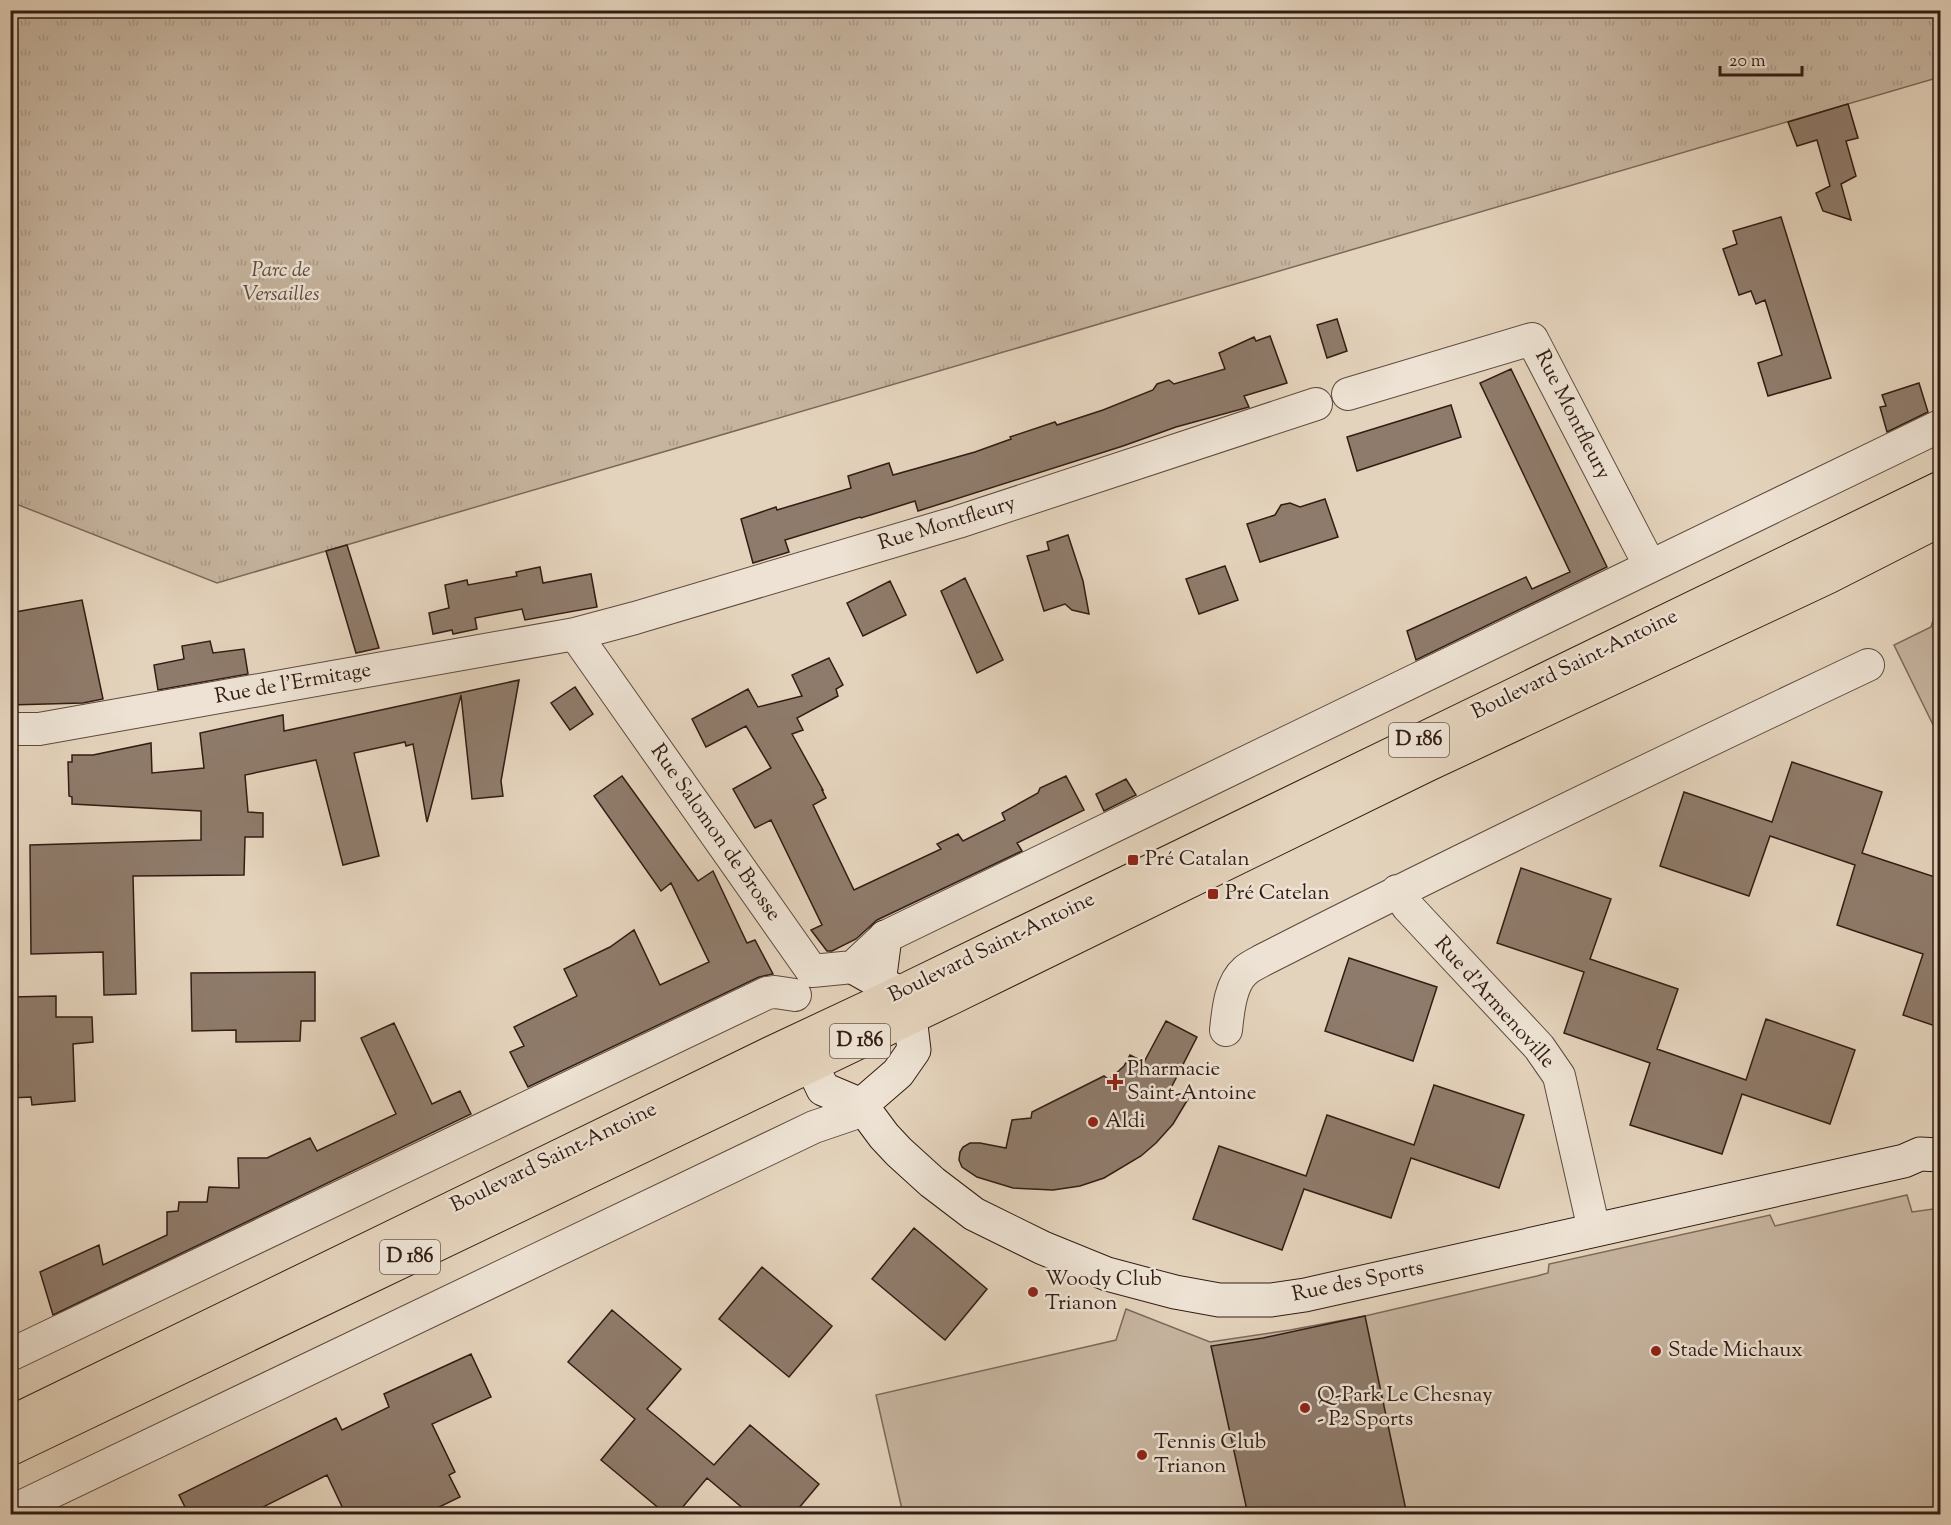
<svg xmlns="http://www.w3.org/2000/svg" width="1951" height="1525" font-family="'Sorts Mill Goudy',serif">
  <defs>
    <pattern id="park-tufts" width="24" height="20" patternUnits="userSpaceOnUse" patternTransform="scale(1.5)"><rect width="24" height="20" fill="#c6b49f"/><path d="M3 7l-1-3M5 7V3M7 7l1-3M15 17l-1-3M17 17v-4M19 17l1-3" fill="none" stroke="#ab9a88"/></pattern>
  </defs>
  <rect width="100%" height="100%" fill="#e4d3bc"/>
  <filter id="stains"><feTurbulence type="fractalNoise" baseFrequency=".00333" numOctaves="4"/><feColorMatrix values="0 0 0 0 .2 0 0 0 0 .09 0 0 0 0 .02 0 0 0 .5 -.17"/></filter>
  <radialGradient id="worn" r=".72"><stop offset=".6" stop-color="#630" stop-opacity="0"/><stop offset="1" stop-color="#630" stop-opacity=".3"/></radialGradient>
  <!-- park -->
  <path fill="url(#park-tufts)" stroke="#7c685a" stroke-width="1.5" d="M 1940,10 L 1940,77 L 217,583 L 11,502 L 10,11 Z"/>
  <!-- garden -->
  <path fill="#c6b49f" stroke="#7c685a" stroke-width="1.5" d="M 1940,598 L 1940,739 L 1894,645 L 1931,627 Z
    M 1907,1195 L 1912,1212 L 1940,1208 L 1940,1514 L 903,1514 L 876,1395 L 1116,1340 L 1126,1309 L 1210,1342 L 1290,1330 L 1365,1316 L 1537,1276 L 1548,1273 L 1549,1264 L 1770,1215 L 1775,1226 Z"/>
  <!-- building -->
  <path fill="#8f7b6b" stroke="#321c14" stroke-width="1.5" d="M 1848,104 L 1858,138 L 1846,141 L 1856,176 L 1841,184 L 1851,220 L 1823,211 L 1816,193 L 1830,186 L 1817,140 L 1797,146 L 1788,122 Z
    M 1781,217 L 1831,378 L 1768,396 L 1758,363 L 1782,355 L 1765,300 L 1756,304 L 1751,291 L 1739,295 L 1723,249 L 1737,244 L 1733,231 Z
    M 1337,319 L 1347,351 L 1327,358 L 1317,325 Z
    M 1270,336 L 1287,383 L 1244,396 L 1249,407 L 1176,427 L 1123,446 L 918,511 L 915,501 L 861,518 L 860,517 L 785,540 L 789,552 L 753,563 L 741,519 L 776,507 L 777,510 L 851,488 L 848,476 L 889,463 L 893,475 L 975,452 L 1011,439 L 1010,437 L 1055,422 L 1057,425 L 1103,410 L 1153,390 L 1157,384 L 1169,380 L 1174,384 L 1225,369 L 1219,353 L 1254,337 L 1256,341 Z
    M 1511,369 L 1607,567 L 1416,660 L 1407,631 L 1526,577 L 1532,589 L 1570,572 L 1480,383 Z
    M 1919,383 L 1928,412 L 1887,432 L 1880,407 L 1886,406 L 1882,395 Z
    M 1451,405 L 1461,437 L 1357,471 L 1347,437 Z
    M 1325,499 L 1338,537 L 1260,562 L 1247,524 L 1275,515 L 1281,505 L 1290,503 L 1300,507 Z
    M 1068,535 L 1083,581 L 1089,614 L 1072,610 L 1065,604 L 1044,611 L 1027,556 L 1049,550 L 1047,542 Z
    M 347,545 L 379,648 L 356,653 L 326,551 Z
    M 1225,566 L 1238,600 L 1199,614 L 1186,579 Z
    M 540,567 L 543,583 L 591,574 L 597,607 L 525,620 L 522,609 L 475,618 L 477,629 L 453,634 L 452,630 L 433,634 L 429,613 L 449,608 L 445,585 L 467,580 L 468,585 L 517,576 L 516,572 Z
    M 965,578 L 1003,660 L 977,673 L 941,591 Z
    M 890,581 L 906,615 L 863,636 L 847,603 Z
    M 82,600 L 103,699 L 83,703 L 10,705 L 10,613 Z
    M 210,641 L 213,653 L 244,649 L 248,674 L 158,690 L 154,665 L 184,659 L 182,646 Z
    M 829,658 L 843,685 L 836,689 L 838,696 L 797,718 L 803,730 L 792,734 L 823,790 L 822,790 L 826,798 L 813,805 L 854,890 L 941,849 L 937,844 L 958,834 L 963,841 L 1005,820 L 1002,813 L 1038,793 L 1040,788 L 1066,776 L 1084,810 L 1017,843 L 1022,851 L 877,920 L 856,939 L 832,951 L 827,951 L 811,930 L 822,925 L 771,820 L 755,828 L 733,789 L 771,768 L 746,726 L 706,747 L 692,719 L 748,689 L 758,707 L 802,696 L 792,675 Z
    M 519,680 L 501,781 L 503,796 L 472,799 L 461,695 L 427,822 L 413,744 L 406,746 L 405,742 L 354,753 L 379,856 L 343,865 L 316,760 L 245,775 L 248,812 L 263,813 L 263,837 L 245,837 L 244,875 L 133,876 L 136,994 L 104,995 L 103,952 L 31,954 L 30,845 L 201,840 L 201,811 L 72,804 L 72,797 L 69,796 L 68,762 L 72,762 L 72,755 L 93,755 L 151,743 L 152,773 L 204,768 L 200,733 L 283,715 L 284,731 Z
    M 575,687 L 593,714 L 570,730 L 551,703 Z
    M 1792,762 L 1882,792 L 1862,853 L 1941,879 L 1939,915 L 1941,915 L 1941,1028 L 1903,1015 L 1923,954 L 1837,925 L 1855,865 L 1770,836 L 1749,896 L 1660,866 L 1684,792 L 1772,822 Z
    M 622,776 L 698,881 L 713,871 L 747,943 L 755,940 L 773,974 L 759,977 L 528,1087 L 510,1052 L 524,1046 L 514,1027 L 577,996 L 564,969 L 610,947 L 634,930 L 660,985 L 709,962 L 671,883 L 661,891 L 594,796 Z
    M 1126,779 L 1136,795 L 1104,811 L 1096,794 Z
    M 1521,868 L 1611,899 L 1590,959 L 1678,989 L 1657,1049 L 1746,1080 L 1766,1019 L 1855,1050 L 1830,1124 L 1742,1094 L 1722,1154 L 1630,1125 L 1650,1063 L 1564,1033 L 1584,972 L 1497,943 Z
    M 1349,958 L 1437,987 L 1413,1061 L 1325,1031 Z
    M 315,972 L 315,1021 L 301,1021 L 300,1041 L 236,1042 L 236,1030 L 192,1031 L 191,973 Z
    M 56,996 L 56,1017 L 92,1017 L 93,1042 L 73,1044 L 75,1101 L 32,1105 L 31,1097 L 10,1098 L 10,1068 L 18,1067 L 10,1026 L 12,997 Z
    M 1166,1021 L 1197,1037 L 1170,1090 L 1188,1099 L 1173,1124 L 1156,1143 L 1141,1156 L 1104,1178 L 1080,1186 L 1053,1190 L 1013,1188 L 977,1177 L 962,1167 L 959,1160 L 960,1152 L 963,1147 L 970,1143 L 980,1143 L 1006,1148 L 1012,1120 L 1031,1118 L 1032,1112 L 1104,1076 L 1109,1080 L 1124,1066 L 1130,1055 L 1144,1062 Z
    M 394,1023 L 432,1104 L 460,1091 L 471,1114 L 53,1315 L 40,1272 L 99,1245 L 103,1265 L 167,1235 L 167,1212 L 178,1211 L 179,1202 L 207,1202 L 209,1187 L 239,1188 L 238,1158 L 267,1158 L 310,1138 L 317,1151 L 396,1114 L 361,1038 Z
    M 1434,1085 L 1524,1115 L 1499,1188 L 1411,1158 L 1391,1218 L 1304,1189 L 1282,1250 L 1193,1219 L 1219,1146 L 1306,1176 L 1327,1115 L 1414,1145 Z
    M 914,1228 L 987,1289 L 945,1340 L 872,1279 Z
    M 762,1267 L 832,1326 L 789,1377 L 719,1319 Z
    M 612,1310 L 681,1369 L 647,1409 L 675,1432 L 714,1465 L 750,1425 L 819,1484 L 793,1515 L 751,1515 L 707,1478 L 676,1515 L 667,1515 L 601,1460 L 635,1419 L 568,1362 Z
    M 1365,1316 L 1407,1515 L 1248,1515 L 1211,1346 L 1263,1338 Z
    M 471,1354 L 491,1397 L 432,1424 L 455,1472 L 449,1475 L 460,1497 L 437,1508 L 440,1515 L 346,1515 L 327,1475 L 247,1515 L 189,1515 L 179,1495 L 336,1418 L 342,1430 L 389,1407 L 384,1394 Z"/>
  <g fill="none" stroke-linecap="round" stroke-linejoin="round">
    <!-- street casing -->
    <g stroke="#5e4a3e" stroke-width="34">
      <path id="street" d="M 1348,394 L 1532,339 L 1650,566
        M 575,634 L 812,971
        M 10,729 L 39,729 L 575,634 L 635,618 L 958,522 L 1316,404
        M 1397,891 L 1408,907 L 1539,1047 L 1559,1076 L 1594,1230
        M 812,971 L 853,967 L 885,937 L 1940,426
        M 1226,1030 C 1228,1012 1230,984 1245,971 C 1249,967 1256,964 1261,961 C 1462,858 1665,761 1868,665
        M 10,1355 L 767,993 L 775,992 L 795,995
        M 10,1512 L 814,1127 L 864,1110"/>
    </g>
    <!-- secondary casing -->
    <g stroke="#321c14" stroke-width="35">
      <path id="secondary" d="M 853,967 L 899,993 L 910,1017 L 914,1050 L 898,1073 L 861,1105
        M 879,983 L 885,937
        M 800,1041 L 823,1089 L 861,1105 L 884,1136 L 899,1152 L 932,1182 L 974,1214 L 1043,1248 L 1107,1274 L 1175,1292 L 1219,1300 L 1271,1300 L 1305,1295 L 1904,1161 L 1920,1154 L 1940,1155"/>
    </g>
    <!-- primary casing -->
    <g stroke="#321c14" stroke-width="35">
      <path id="primary" d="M 10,1423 L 771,1053 L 899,993 L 1940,488
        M 10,1449 L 949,999 L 1427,765 L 1828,577 L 1940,520"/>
    </g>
    <!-- street -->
    <use href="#street" stroke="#ede2d3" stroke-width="32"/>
    <!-- secondary -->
    <use href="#secondary" stroke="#ede2d3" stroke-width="33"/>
    <!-- primary -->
    <use href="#primary" stroke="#e4d3bc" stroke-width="33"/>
  </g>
  <!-- markers -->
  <g fill="#8f2418" stroke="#ede2d3" stroke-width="2">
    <rect x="1127" y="854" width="12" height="12" rx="3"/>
    <rect x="1207" y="888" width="12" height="12" rx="3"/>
    <path d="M1112 1073h6v6h6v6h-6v6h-6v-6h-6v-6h6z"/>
    <circle cx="1093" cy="1122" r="6"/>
    <circle cx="1033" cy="1292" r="6"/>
    <circle cx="1656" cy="1351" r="6"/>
    <circle cx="1305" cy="1408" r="6"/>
    <circle cx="1142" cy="1455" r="6"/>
  </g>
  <g text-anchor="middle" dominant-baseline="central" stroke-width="5" stroke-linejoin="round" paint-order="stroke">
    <!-- shield labels -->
    <g fill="#ede2d3" stroke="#6a574d" stroke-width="1.5">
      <rect x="1389" y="723" width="60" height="34" rx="4.5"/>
      <rect x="830" y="1024" width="60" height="34" rx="4.5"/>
      <rect x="380" y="1240" width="60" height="34" rx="4.5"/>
    </g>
    <g font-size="20" font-weight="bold" fill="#321c14">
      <text x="1419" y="740">D 186</text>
      <text x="860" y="1041">D 186</text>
      <text x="410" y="1257">D 186</text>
    </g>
    <!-- park labels -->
    <g font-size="21" font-style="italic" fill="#5e4a3e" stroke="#ede2d3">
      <text x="281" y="271">Parc de<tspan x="281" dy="24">Versailles</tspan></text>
    </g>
    <!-- street labels -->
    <g font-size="21" fill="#321c14" stroke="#ede2d3">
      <text transform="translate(1572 415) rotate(63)">Rue Montfleury</text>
      <text transform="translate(947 524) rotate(-17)">Rue Montfleury</text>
      <text transform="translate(1575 665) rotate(-26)">Boulevard Saint-Antoine</text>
      <text transform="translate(293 684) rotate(-10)">Rue de l'Ermitage</text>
      <text transform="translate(715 833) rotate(55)">Rue Salomon de Brosse</text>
      <text transform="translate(992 948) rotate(-26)">Boulevard Saint-Antoine</text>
      <text transform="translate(1494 1003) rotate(48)">Rue d'Armenoville</text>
      <text transform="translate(554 1158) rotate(-26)">Boulevard Saint-Antoine</text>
      <text transform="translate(1358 1282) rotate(-12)">Rue des Sports</text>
    </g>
    <!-- poi labels -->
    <g font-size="21" fill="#321c14" stroke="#ede2d3" text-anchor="start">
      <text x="1145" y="860">Pré Catalan</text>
      <text x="1225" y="894">Pré Catelan</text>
      <text x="1127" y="1070">Pharmacie<tspan x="1127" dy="24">Saint-Antoine</tspan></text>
      <text x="1105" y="1122">Aldi</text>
      <text x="1045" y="1280">Woody Club<tspan x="1045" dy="24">Trianon</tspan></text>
      <text x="1668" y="1351">Stade Michaux</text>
      <text x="1317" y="1396">Q-Park Le Chesnay<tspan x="1317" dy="24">- P2 Sports</tspan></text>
      <text x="1154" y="1443">Tennis Club<tspan x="1154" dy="24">Trianon</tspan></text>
    </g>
  </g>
  <!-- margin -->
  <rect width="1951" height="1525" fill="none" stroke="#e4d3bc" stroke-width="36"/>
  <rect x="12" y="12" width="1927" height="1501" fill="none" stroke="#321c14" stroke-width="3"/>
  <rect x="18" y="18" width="1915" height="1489" fill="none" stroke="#321c14" stroke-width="1.5"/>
  <!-- scale -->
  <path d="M1720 66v9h82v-9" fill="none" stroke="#321c14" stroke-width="3"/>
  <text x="1729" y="66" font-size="18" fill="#321c14" stroke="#ede2d3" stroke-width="4.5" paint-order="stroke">20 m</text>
  <rect width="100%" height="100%" filter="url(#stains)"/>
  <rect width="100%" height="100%" fill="url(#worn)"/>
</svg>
